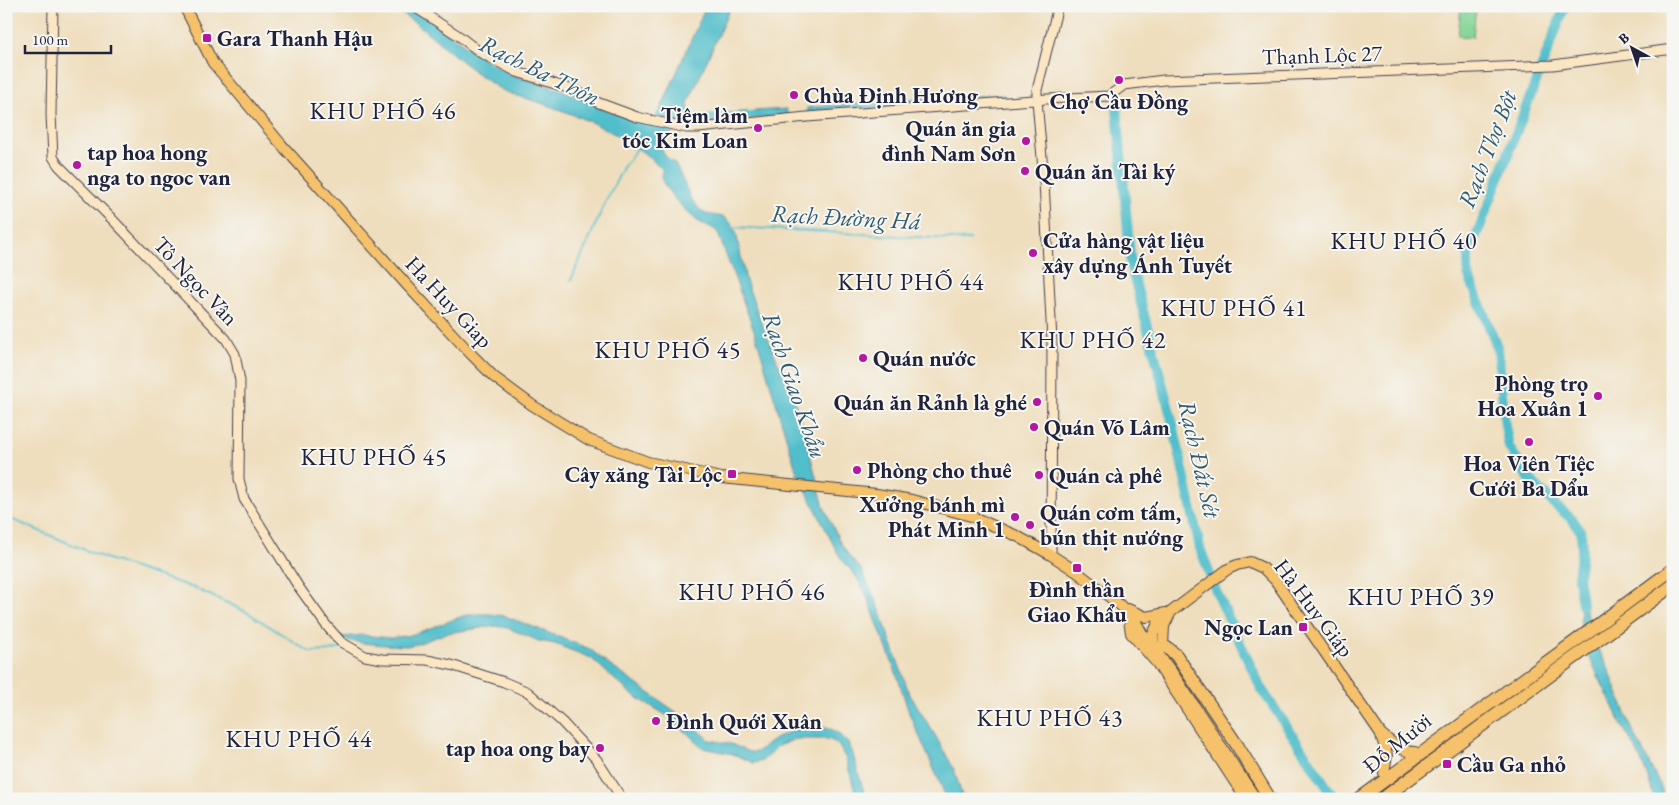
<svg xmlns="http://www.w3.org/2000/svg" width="1679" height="805" font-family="'EB Garamond',serif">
  <rect width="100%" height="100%" fill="#f6f6f2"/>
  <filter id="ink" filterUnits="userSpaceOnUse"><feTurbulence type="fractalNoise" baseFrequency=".02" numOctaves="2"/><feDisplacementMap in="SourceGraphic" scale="10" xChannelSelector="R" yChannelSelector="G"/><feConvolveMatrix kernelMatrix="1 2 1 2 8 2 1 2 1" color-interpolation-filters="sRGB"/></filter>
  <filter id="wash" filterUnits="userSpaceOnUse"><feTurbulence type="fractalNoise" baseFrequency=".0096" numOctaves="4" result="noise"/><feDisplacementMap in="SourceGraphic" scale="20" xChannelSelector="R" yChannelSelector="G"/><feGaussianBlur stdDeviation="1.12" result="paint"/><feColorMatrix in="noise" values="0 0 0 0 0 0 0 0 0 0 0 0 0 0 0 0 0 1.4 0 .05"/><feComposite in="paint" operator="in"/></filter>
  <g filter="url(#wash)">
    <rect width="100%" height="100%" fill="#efdebd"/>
    <!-- green -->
    <path fill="#81d394" stroke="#527a68" d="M 1461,6 L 1476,6 L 1473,37 L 1458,36 Z"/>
    <!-- water -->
    <path fill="#51becb" stroke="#3a7083" d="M 390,6 L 413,6 L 470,49 L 497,67 L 512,75 L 565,91 L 609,111 L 644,123 C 653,122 657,115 661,108 L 706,6 L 731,6 L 688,103 L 688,107 L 692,115 L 691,122 L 668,135 L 663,141 L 662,150 L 666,157 L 674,163 L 678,169 L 690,197 L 701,211 L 706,214 L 724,217 L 731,223 L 736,232 L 746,281 L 760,319 L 799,413 L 824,507 L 840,542 L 850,557 L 861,569 L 879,608 L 909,693 L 935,735 L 954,769 L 963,799 L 947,799 L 909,713 L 898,678 L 867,596 L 855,575 L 840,557 L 831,540 L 796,470 L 755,333 L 718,233 C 711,225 707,227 698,221 C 689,215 663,189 662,178 C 662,176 663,173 663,170 C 631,137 587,119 544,104 C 530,99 513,96 500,89 C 473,72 447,49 422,28 C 412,20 401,13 390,6 Z
      M 1004,95 L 1004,100 L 957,103 L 956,97 Z
      M 955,97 L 955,103 L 920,105 L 922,98 Z
      M 918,98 L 916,105 L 861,109 L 859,103 Z
      M 858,103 L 860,110 L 808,114 L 807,108 Z
      M 786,109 L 788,115 L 694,125 L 696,115 Z
      M 1580,592 L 1595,644 L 1607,665 L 1633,731 L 1660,785 L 1665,799 L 1654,799 L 1648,777 L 1635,747 L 1622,726 L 1585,648 L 1581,629 Z
      M 475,614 L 490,614 L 505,616 L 590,649 L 608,664 L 686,719 L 710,740 L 731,744 L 749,752 L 756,752 L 780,736 L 794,730 L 808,726 L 823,727 L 833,730 L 839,734 L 848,743 L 852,751 L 866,799 L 857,799 L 846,759 L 839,746 L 833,741 L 827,739 L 796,739 L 778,746 L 762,761 L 753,763 L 733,754 L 703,748 L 671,718 L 631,694 L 591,658 L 555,644 L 539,641 L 508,628 L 495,626 L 447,633 L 417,644 L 407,646 L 384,645 L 362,643 L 343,639 L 340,637 L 363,635 L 390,638 L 411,635 L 463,616 Z"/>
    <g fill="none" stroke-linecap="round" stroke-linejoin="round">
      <!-- stream -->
      <path stroke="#51becb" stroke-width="2" d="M 733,227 L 970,240
        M 571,280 L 605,203 L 624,166 L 638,147
        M 6,517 L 102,557 L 194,588 L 245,611 L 310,652 L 331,651 L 343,647"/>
      <!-- river -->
      <path stroke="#51becb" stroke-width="10" d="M 1565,6 L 1480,227 L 1468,252 L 1468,274 L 1498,349 L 1505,426 L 1509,447 L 1527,476 L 1555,505 L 1573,520 L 1581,532 L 1582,548 L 1578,577 L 1582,604
        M 1116,98 L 1131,266 L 1173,424 L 1200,548 L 1216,591 L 1261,688 L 1335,799"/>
    </g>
  </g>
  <g filter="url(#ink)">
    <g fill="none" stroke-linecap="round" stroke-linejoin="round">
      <!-- secondary casing -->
      <g stroke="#413e4e" stroke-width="11">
        <path id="secondary" d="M 53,6 L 51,114 L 53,157 L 59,166 L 112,219 L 226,339 L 235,354 L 240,381 L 239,479 L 244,499 L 298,586 L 326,625 L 341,642 L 365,656 L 382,659 L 427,660 L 451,665 L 504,682 L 528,692 L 562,722 L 597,760 L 622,799
          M 413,6 L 459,36 L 481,53 L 517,72 L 574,90 L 599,103 L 637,117 L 686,128 L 698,128 L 807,117 L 1047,99 L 1109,96 L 1124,85 L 1164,80 L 1553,65 L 1673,49
          M 1051,555 L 1052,341 L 1044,181 L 1037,100 L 1037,90 L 1058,6"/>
      </g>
      <!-- primary casing -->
      <g stroke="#413e4e" stroke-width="12">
        <path id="primary" d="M 184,6 L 213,63 L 281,144 L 406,284 L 470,353 L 494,377 L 532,405 L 589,440 L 648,462 L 722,478 L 877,494 L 912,500 L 971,516 L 1017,536 L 1051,555 L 1077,572 L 1120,605 L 1135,620 L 1142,633 L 1172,672 L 1256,799
          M 1128,609 L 1146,617 L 1166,613
          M 1163,646 L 1164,626 L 1170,614
          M 1153,647 L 1153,634 L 1159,621 L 1228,569 L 1237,565 L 1250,562 L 1263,568 L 1275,580 L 1381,734 C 1391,742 1401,752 1415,752
          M 1381,735 L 1387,755 L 1384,773"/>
      </g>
      <!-- highway casing -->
      <g stroke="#413e4e" stroke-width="14">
        <path id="highway" d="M 1129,613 L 1132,633 L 1158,663 L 1247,799
          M 1163,646 L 1169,649 L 1176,655 L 1237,745 L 1270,799
          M 1359,799 L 1573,643 L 1673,569
          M 1382,799 L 1673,585"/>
      </g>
      <!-- secondary -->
      <use href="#secondary" stroke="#fbe6c4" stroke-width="9"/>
      <!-- primary -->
      <use href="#primary" stroke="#f5c16b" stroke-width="10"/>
      <!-- highway -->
      <use href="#highway" stroke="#f5c16b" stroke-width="12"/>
    </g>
  </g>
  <!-- markers -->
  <g fill="#b5179e" stroke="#f6f6f2" stroke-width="2">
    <rect x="202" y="33" width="10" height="10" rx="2.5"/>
    <circle cx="1119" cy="80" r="5"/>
    <circle cx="794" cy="95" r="5"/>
    <circle cx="758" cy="128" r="5"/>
    <circle cx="1026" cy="141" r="5"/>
    <circle cx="77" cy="165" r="5"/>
    <circle cx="1025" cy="171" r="5"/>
    <circle cx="1033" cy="253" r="5"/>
    <circle cx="863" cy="358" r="5"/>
    <circle cx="1598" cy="396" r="5"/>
    <circle cx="1037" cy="402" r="5"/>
    <circle cx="1034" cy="427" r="5"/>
    <circle cx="1529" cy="442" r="5"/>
    <circle cx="857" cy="470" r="5"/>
    <rect x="727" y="469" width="10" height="10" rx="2.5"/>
    <circle cx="1039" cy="475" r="5"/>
    <circle cx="1015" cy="517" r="5"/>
    <circle cx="1030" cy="525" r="5"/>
    <rect x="1072" y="563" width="10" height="10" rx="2.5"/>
    <rect x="1298" y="622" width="10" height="10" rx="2.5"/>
    <circle cx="656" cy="721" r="5"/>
    <circle cx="600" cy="748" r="5"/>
    <rect x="1442" y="759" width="10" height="10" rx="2.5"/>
  </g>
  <g text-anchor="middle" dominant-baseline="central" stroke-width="4" stroke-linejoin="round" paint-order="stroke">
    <!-- poi labels -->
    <g font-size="22" font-weight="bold" fill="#22223b" stroke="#f6f6f2" text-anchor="start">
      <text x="217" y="38">Gara Thanh Hậu</text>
      <text x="804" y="95">Chùa Định Hương</text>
      <text x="1119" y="101" text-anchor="middle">Chợ Cầu Đồng</text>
      <text x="748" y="115" text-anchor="end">Tiệm làm<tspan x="748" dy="25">tóc Kim Loan</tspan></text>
      <text x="1016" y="128" text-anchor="end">Quán ăn gia<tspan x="1016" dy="25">đình Nam Sơn</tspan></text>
      <text x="87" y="152">tap hoa hong<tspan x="87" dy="25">nga to ngoc van</tspan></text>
      <text x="1035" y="171">Quán ăn Tài ký</text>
      <text x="1043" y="240">Cửa hàng vật liệu<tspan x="1043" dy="25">xây dựng Ánh Tuyết</tspan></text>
      <text x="873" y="358">Quán nước</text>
      <text x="1588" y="383" text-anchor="end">Phòng trọ<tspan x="1588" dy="25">Hoa Xuân 1</tspan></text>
      <text x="1027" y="402" text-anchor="end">Quán ăn Rảnh là ghé</text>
      <text x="1044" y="427">Quán Võ Lâm</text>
      <text x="1529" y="463" text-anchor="middle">Hoa Viên Tiệc<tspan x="1529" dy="25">Cưới Ba Dẩu</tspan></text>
      <text x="867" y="470">Phòng cho thuê</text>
      <text x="722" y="474" text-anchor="end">Cây xăng Tài Lộc</text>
      <text x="1049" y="475">Quán cà phê</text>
      <text x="1005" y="504" text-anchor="end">Xưởng bánh mì<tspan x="1005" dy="25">Phát Minh 1</tspan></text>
      <text x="1040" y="512">Quán cơm tấm,<tspan x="1040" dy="25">bún thịt nướng</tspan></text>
      <text x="1077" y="589" text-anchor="middle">Đình thần<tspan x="1077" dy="25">Giao Khẩu</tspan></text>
      <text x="1293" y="627" text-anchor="end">Ngọc Lan</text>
      <text x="666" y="721">Đình Quới Xuân</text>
      <text x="590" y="748" text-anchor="end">tap hoa ong bay</text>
      <text x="1457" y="764">Cầu Ga nhỏ</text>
    </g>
    <!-- street labels -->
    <g font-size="22" fill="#22223b" stroke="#f6f6f2">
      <text transform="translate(1322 55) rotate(-2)">Thạnh Lộc 27</text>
      <text transform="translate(196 281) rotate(47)">Tô Ngọc Vân</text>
      <text transform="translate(449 302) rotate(47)">Ha Huy Giap</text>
      <text transform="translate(1314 608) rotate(53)">Hà Huy Giáp</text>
      <text transform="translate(1397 743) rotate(-39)">Đỗ Mười</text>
    </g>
    <!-- water labels -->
    <g font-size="24" font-style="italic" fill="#32596d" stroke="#f6f6f2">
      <text transform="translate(540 70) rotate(26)">Rạch Ba Thôn</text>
      <text transform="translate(1487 149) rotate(-69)">Rạch Thợ Bột</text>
      <text transform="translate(846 217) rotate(3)">Rạch Đường Há</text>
      <text transform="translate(795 385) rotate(71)">Rạch Giao Khẩu</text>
      <text transform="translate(1200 459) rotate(77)">Rạch Đất Sét</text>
    </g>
    <!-- neighbourhood labels -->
    <g font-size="24" letter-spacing="1" fill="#22223b" stroke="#f6f6f2">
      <text x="383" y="110">KHU PHỐ 46</text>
      <text x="1404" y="240">KHU PHỐ 40</text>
      <text x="911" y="281">KHU PHỐ 44</text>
      <text x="1234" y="307">KHU PHỐ 41</text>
      <text x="1093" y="339">KHU PHỐ 42</text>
      <text x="668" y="349">KHU PHỐ 45</text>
      <text x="374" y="456">KHU PHỐ 45</text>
      <text x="752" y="591">KHU PHỐ 46</text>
      <text x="1421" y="596">KHU PHỐ 39</text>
      <text x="1050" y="717">KHU PHỐ 43</text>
      <text x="299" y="738">KHU PHỐ 44</text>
    </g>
  </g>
  <!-- margin -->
  <rect width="1679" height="805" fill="none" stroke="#f6f6f2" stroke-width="25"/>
  <!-- north arrow -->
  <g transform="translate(1632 48) rotate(320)" stroke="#f6f6f2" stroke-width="4" paint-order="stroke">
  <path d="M0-4L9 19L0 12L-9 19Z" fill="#22223b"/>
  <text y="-8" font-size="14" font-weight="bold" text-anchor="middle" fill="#22223b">B</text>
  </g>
  <!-- scale -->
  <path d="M25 45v8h86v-8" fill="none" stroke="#22223b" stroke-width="2.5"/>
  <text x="32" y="45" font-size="15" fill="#22223b" stroke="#f6f6f2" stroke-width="4" paint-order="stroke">100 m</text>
</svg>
